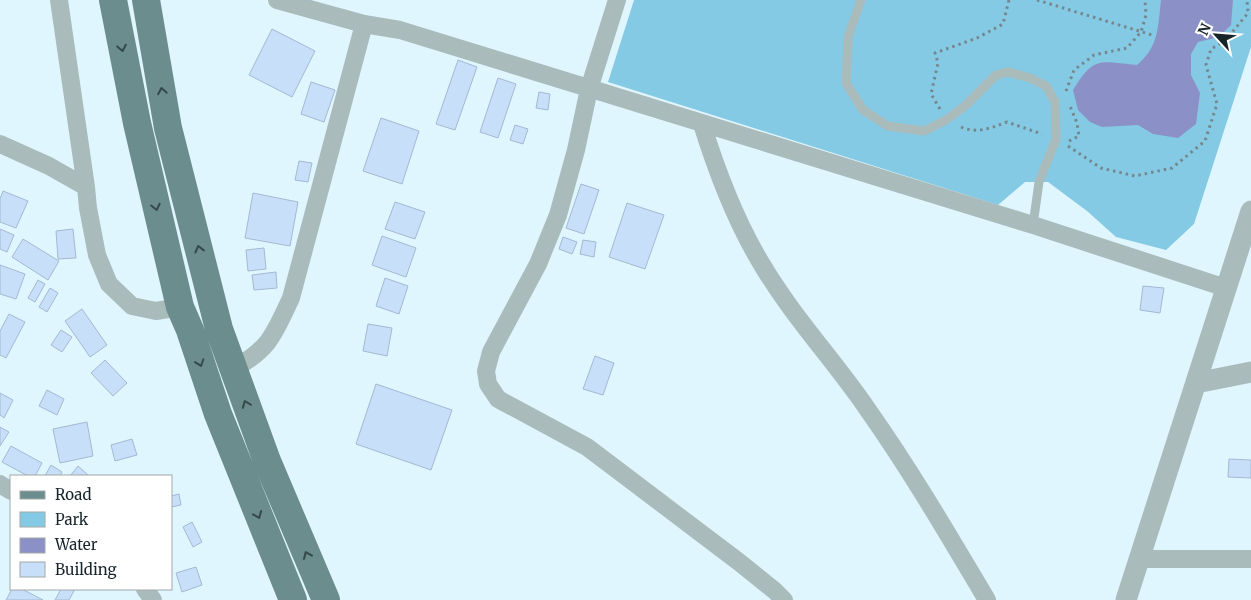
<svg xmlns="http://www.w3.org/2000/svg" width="1251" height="600" font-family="Merriweather,serif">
  <rect width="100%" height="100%" fill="#e0f6ff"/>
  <!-- green -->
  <path fill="#85cae4" d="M 634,0 L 1251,0 L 1251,47 L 1194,224 L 1166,250 L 1116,237 L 1087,211 L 1048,182 L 1025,182 L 998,205 L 608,82 Z"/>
  <!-- water -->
  <path fill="#8b91c6" d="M 1161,0 L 1233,0 L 1231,25 L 1219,37 L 1198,42 L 1191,54 L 1191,75 L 1200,93 L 1196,124 L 1178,138 L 1153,134 L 1138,125 L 1102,127 L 1090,122 L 1078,110 L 1073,90 C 1095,55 1099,62 1137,65 C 1159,47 1158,26 1161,0 Z"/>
  <!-- building -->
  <path fill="#c8dff9" stroke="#a3b9d2" d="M 272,29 L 315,51 L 292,97 L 249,75 Z
    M 458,60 L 477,67 L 455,130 L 436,124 Z
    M 498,78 L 516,84 L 498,138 L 480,132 Z
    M 311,82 L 335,90 L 324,122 L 301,114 Z
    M 539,92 L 550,94 L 548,110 L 536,108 Z
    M 381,118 L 419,131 L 402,184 L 363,171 Z
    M 515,125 L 528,129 L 523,144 L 510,140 Z
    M 299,161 L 312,163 L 308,182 L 295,180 Z
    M 581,184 L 599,190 L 584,234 L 566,228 Z
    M 3,191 L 28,201 L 16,228 L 0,222 L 0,199 Z
    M 253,193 L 298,202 L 290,246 L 245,238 Z
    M 395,202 L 425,212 L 415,239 L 385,229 Z
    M 627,203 L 664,215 L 645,269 L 609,257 Z
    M 0,229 L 14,235 L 7,252 L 0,249 Z
    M 73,229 L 76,258 L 58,259 L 56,231 Z
    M 382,236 L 416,248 L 406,277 L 372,265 Z
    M 563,237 L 577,242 L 572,254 L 559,249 Z
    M 23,239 L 59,261 L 48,280 L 12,257 Z
    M 583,240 L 596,242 L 594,257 L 580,254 Z
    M 264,248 L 266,269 L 248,271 L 246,250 Z
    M 0,265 L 25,274 L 16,299 L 0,294 Z
    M 276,272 L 277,288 L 254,290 L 252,275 Z
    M 385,278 L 408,286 L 399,314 L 376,306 Z
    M 38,280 L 45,284 L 35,302 L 28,298 Z
    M 1143,286 L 1164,288 L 1160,313 L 1140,310 Z
    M 50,288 L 58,293 L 47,312 L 39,307 Z
    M 82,309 L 107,345 L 90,357 L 65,321 Z
    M 9,314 L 25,322 L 6,358 L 0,355 L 0,331 Z
    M 368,324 L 392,328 L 387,356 L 363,351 Z
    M 61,330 L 72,337 L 62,352 L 51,345 Z
    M 595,356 L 614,363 L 603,395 L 583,389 Z
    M 105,360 L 127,383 L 113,396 L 91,373 Z
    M 376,384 L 452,410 L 431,470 L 356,444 Z
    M 47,390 L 64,399 L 57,415 L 39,406 Z
    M 0,393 L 13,400 L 4,418 L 0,415 Z
    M 87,422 L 93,456 L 60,463 L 53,429 Z
    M 0,427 L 9,432 L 0,446 Z
    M 132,439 L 137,455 L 115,461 L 111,445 Z
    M 11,446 L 42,463 L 35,476 L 28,476 L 2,462 Z
    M 1229,459 L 1251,460 L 1251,478 L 1228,477 Z
    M 51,465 L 62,472 L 60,476 L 45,476 Z
    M 78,466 L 88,475 L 86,476 L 70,476 Z
    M 179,494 L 181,505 L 171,507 L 171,496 Z
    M 192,522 L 202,542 L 193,547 L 183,527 Z
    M 196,567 L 202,585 L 182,592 L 176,573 Z
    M 12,589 L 22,589 L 43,600 L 6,600 Z
    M 61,589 L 75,589 L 69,600 L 55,600 Z"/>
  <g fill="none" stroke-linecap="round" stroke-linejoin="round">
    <!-- path -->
    <path stroke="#75878d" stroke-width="3" stroke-dasharray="2.5 4" stroke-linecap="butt" d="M 1037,0 L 1152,35
      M 1066,91 L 1074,70 L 1094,55 L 1127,48 L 1141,32 L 1146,15 L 1145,0
      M 940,109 L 931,94 L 938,63 L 935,53 L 977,38 L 1003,24 L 1009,0
      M 961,127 C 977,134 991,128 1007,122 L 1042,134
      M 1069,141 L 1079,136 L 1077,123 L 1070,106
      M 1068,146 L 1101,168 L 1135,176 L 1172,168 L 1205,141 L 1217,104 L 1206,65 L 1211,49 L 1225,41 L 1248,13 L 1247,0"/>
    <!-- service -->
    <path stroke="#abb" stroke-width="9" d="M 861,0 L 848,37 L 846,83 L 863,110 L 888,126 L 924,131 L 946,120 L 966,105 L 996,75 L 1008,72 L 1030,78 L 1046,86 L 1055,102 L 1056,139 L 1039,182 L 1033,225"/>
    <!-- minor -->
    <path stroke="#abb" stroke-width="18" d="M 59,0 L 86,187
      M 277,0 L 364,24 L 400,30 L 1033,225 L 1226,288
      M 617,0 L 589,89 L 576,150 L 558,215 L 538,264 L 491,352 L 486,371 L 488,384 L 498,399 L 587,447 L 739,562 L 775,591 L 784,600
      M 702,124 C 717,172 735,220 761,263 C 792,316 834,360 868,410 C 911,471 949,536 987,600
      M 0,144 L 49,166 L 86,187 L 88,208 L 97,255 L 109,284 L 132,306 L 156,311 L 180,307
      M 233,369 C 270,349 274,334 291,298 L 364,24
      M 0,484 L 11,491
      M 1140,559 L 1251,559
      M 145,589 L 153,600"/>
    <!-- tertiary -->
    <path stroke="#abb" stroke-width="21" d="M 1196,383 L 1251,372
      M 1126,600 L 1251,211"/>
    <!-- primary -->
    <path stroke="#6c8d8d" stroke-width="28" d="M 113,0 L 137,123 L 180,307 L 190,330 L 218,414 L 293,600
      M 146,0 L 168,128 L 219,329 L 267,461 L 326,600"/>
  </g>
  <!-- one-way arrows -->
  <defs><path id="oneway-chevron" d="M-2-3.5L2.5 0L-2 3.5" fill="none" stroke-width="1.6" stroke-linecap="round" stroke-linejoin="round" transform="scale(1.25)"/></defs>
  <g stroke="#35494d">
    <use href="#oneway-chevron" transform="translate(122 48) rotate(79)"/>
    <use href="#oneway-chevron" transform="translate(162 91) rotate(-100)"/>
    <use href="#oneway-chevron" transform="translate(156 207) rotate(77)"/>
    <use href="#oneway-chevron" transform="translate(199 249) rotate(-104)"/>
    <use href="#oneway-chevron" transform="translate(200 363) rotate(71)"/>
    <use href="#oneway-chevron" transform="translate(246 404) rotate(-111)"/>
    <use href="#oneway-chevron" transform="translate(258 515) rotate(68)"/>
    <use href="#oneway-chevron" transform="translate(307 555) rotate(-113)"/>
  </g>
  <!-- legend -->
  <rect x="10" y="475" width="162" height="115" fill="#ffffff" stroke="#a2a8aa"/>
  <rect x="20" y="491" width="25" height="8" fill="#6c8d8d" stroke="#a2a8aa"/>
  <text x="55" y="500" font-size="15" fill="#17252a">Road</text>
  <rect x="20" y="512" width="25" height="15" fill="#85cae4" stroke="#a2a8aa"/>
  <text x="55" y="525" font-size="15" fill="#17252a">Park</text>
  <rect x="20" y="538" width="25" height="15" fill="#8b91c6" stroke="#a2a8aa"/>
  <text x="55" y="550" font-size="15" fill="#17252a">Water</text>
  <rect x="20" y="562" width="25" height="15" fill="#c8dff9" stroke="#a2a8aa"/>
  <text x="55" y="575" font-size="15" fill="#17252a">Building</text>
  <!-- north arrow -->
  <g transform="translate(1216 35) rotate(296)" stroke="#ffffff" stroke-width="4" paint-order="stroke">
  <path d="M0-4L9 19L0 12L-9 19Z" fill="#17252a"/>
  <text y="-8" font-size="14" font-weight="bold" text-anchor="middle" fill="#17252a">N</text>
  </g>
</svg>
